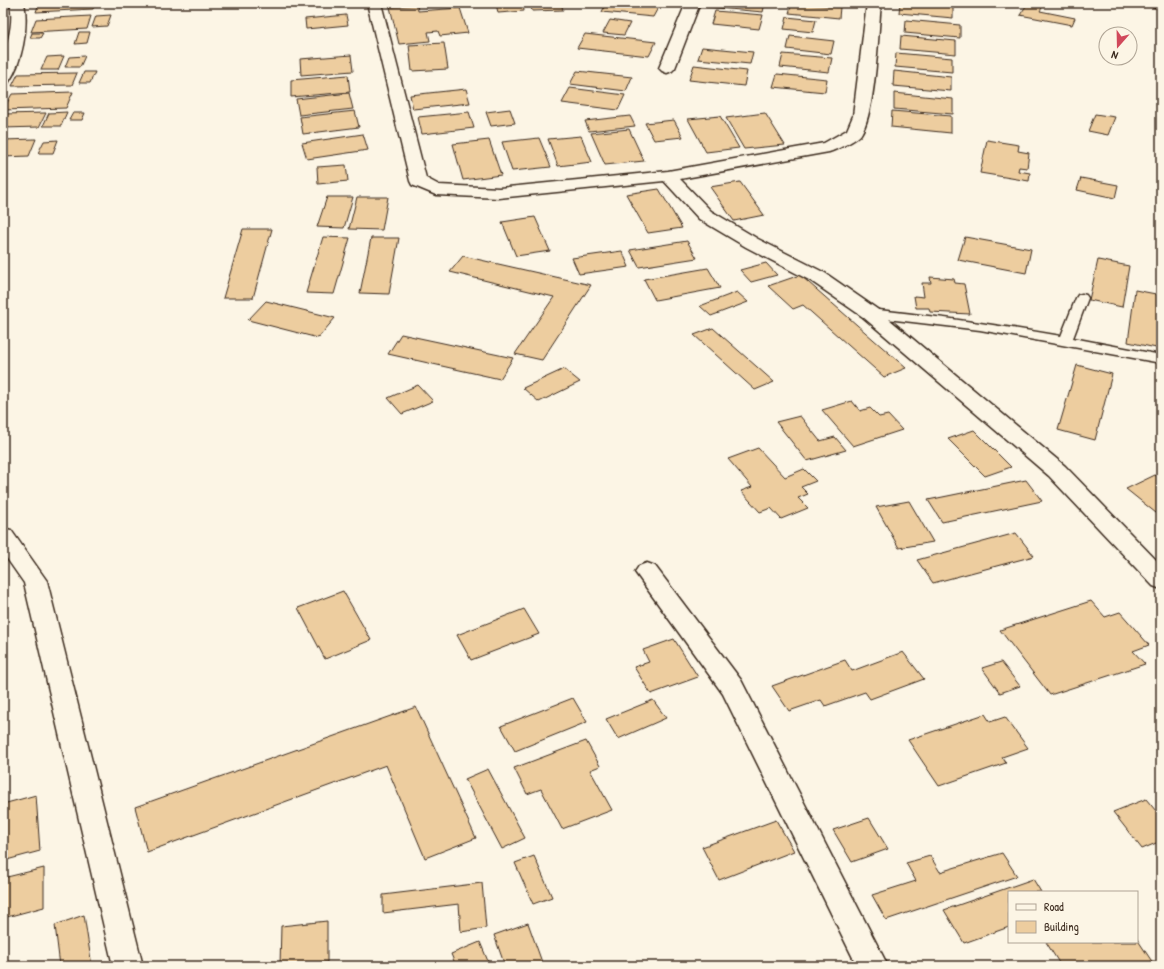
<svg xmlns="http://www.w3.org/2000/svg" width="1164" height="969" font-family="'Patrick Hand',sans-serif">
  <rect width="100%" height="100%" fill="#fcf5e5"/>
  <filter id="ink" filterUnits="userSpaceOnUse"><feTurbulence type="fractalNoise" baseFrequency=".025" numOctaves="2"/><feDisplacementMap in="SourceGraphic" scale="8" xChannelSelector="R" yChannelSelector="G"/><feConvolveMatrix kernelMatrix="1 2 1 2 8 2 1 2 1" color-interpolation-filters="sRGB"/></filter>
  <g filter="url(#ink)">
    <!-- building -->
    <path fill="#edcd9f" stroke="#3b2a1e" d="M 39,3 L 95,3 L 93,9 L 36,12 Z
      M 496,3 L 523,3 L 524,11 L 498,13 Z
      M 530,3 L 561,3 L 563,10 L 532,11 Z
      M 606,3 L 630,3 L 659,6 L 653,17 L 602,12 Z
      M 707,3 L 765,3 L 763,12 L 706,7 Z
      M 792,3 L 840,7 L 839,18 L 789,13 Z
      M 900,3 L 953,5 L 953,18 L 899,13 Z
      M 1028,3 L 1045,3 L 1040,11 L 1075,18 L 1072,25 L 1020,15 Z
      M 417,5 L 418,11 L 460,8 L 468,33 L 440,36 L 438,31 L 428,32 L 430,41 L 399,44 L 390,7 Z
      M 715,11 L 763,15 L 759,29 L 711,24 Z
      M 111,15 L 107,26 L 92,27 L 96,16 Z
      M 346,15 L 348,25 L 306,29 L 305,19 Z
      M 91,16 L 87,29 L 31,32 L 36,19 Z
      M 787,17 L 816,20 L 813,32 L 784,29 Z
      M 610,20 L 630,23 L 624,35 L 603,33 Z
      M 906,20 L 960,25 L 960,38 L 905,33 Z
      M 79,32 L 90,32 L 87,43 L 75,44 Z
      M 32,33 L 43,33 L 40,38 L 30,38 Z
      M 585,34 L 656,42 L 649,56 L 577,48 Z
      M 790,36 L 834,41 L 831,54 L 787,49 Z
      M 901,36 L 956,41 L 956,54 L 900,49 Z
      M 444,43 L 448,69 L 412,71 L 409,45 Z
      M 702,47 L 753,52 L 750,64 L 698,59 Z
      M 896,53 L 952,58 L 952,72 L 895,67 Z
      M 783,54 L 832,58 L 829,72 L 780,67 Z
      M 351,55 L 353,71 L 301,75 L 300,59 Z
      M 64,56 L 58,70 L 41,70 L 47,57 Z
      M 85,56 L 80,67 L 65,67 L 69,57 Z
      M 694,65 L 747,71 L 744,86 L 689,80 Z
      M 577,71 L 632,77 L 626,91 L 570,84 Z
      M 894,71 L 951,77 L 951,91 L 893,86 Z
      M 84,72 L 95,72 L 90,83 L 79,83 Z
      M 77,73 L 72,85 L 12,86 L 18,74 Z
      M 777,74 L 827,79 L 825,92 L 773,87 Z
      M 348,75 L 350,92 L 291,97 L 291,80 Z
      M 570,88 L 625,95 L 618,110 L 562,103 Z
      M 466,89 L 470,103 L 413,109 L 410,95 Z
      M 73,92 L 66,108 L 3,110 L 12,94 Z
      M 349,93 L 353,109 L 299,115 L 296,99 Z
      M 894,93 L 953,99 L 953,114 L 894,109 Z
      M 510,109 L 515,123 L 491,126 L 486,112 Z
      M 355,111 L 359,127 L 303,134 L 300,117 Z
      M 892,111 L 951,116 L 951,133 L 891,127 Z
      M 67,112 L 61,126 L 43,126 L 49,113 Z
      M 469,112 L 474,128 L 422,134 L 418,117 Z
      M 46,113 L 39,127 L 3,128 L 3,114 Z
      M 73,113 L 85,113 L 82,120 L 69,120 Z
      M 765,113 L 785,145 L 744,149 L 726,118 Z
      M 1095,114 L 1115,117 L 1108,135 L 1088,131 Z
      M 630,116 L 635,126 L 589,131 L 585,121 Z
      M 720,116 L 739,148 L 706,152 L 688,119 Z
      M 674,120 L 683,137 L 654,140 L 645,123 Z
      M 629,129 L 644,161 L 605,165 L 591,133 Z
      M 363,134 L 368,150 L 307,159 L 302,143 Z
      M 581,136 L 592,162 L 558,166 L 548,139 Z
      M 539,138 L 551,167 L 512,171 L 502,142 Z
      M 36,139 L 29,156 L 3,157 L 3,140 Z
      M 58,140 L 53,153 L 38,153 L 44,141 Z
      M 489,140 L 501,175 L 463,180 L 453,144 Z
      M 987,140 L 1019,145 L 1018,151 L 1029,153 L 1027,168 L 1019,167 L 1018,171 L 1030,173 L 1029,181 L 980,173 Z
      M 346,165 L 348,181 L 318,184 L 317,167 Z
      M 1081,178 L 1118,185 L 1115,198 L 1077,190 Z
      M 740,182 L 764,215 L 734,221 L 710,187 Z
      M 659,189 L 682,228 L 648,233 L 626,194 Z
      M 327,197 L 353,197 L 344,228 L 317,227 Z
      M 357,197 L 388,197 L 382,230 L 349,229 Z
      M 535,217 L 550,251 L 516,256 L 502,222 Z
      M 243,229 L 272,229 L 253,298 L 223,298 Z
      M 323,237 L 350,238 L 334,294 L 306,293 Z
      M 965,237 L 1031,249 L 1026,273 L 958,260 Z
      M 371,238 L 399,238 L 389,294 L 360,293 Z
      M 687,241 L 697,258 L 639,267 L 630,250 Z
      M 622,251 L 629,267 L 579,274 L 572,258 Z
      M 463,256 L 591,285 L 542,360 L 515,354 L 554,297 L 450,272 Z
      M 1098,260 L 1129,266 L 1122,307 L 1089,300 Z
      M 766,263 L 777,275 L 751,282 L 740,270 Z
      M 708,268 L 720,288 L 655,300 L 644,279 Z
      M 800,275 L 906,368 L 884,377 L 803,305 L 793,309 L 768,286 Z
      M 930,277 L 954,279 L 955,283 L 964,284 L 970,314 L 930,312 L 929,308 L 916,308 L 914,296 L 924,297 L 922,283 L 931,283 Z
      M 1135,290 L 1161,295 L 1158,329 L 1161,330 L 1161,349 L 1128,342 Z
      M 737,292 L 748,302 L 711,316 L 700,306 Z
      M 266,301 L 335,318 L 318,338 L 248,320 Z
      M 713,328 L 774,382 L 755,390 L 694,335 Z
      M 401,334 L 513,358 L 500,379 L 388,354 Z
      M 1077,365 L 1112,374 L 1095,440 L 1058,430 Z
      M 564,369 L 580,382 L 539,402 L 523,388 Z
      M 418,385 L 433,401 L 402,414 L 388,398 Z
      M 852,401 L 860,411 L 870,408 L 879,417 L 888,415 L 902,430 L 853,446 L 822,410 Z
      M 800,416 L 820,441 L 835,437 L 846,450 L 807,461 L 776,422 Z
      M 974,430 L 1011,467 L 985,476 L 948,439 Z
      M 758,448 L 785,477 L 804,469 L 816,481 L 801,487 L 808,494 L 798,498 L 808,508 L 781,519 L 771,508 L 760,512 L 741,491 L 752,487 L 728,459 Z
      M 1155,475 L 1161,479 L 1161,510 L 1156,513 L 1126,489 Z
      M 1026,480 L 1042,501 L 942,522 L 928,500 Z
      M 909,501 L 933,542 L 899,548 L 876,507 Z
      M 1016,533 L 1034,556 L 933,583 L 917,560 Z
      M 343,591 L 371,640 L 325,659 L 298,608 Z
      M 1091,601 L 1105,617 L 1120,612 L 1149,645 L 1133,651 L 1145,664 L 1050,695 L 1000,630 Z
      M 524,609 L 539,634 L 471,660 L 457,635 Z
      M 674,639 L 698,677 L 651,694 L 634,667 L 649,662 L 643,650 Z
      M 903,652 L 924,679 L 870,699 L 865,692 L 825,706 L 821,700 L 789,711 L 772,686 L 845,660 L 852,671 Z
      M 1001,662 L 1020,686 L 1000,693 L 982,668 Z
      M 573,698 L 587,722 L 515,751 L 501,726 Z
      M 653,700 L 666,718 L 618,739 L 606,719 Z
      M 416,707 L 476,838 L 425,858 L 386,765 L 147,852 L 135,807 Z
      M 985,714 L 990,722 L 1005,717 L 1028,748 L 1002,757 L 1006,763 L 939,786 L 908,740 Z
      M 586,741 L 600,766 L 590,770 L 612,810 L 562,829 L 541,789 L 527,794 L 514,768 Z
      M 488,769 L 525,838 L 502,849 L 465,779 Z
      M 36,795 L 40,851 L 3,861 L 3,804 Z
      M 1146,799 L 1161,817 L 1161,841 L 1142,849 L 1113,812 Z
      M 869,818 L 888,849 L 852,862 L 833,830 Z
      M 776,820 L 794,851 L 719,880 L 702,847 Z
      M 1002,853 L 1017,876 L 886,920 L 872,895 L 916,881 L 906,863 L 930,856 L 940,872 Z
      M 534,856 L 552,897 L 533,904 L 515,863 Z
      M 44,868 L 44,907 L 3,918 L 3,878 Z
      M 1033,879 L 1041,892 L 1009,892 L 1009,927 L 964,943 L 944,910 Z
      M 482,883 L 486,928 L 461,932 L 459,904 L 383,913 L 383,895 Z
      M 84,915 L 92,966 L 60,966 L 55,925 Z
      M 327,921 L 327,962 L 306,965 L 306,966 L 280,966 L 281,926 Z
      M 528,923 L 543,965 L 539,966 L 505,966 L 494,935 Z
      M 1137,939 L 1155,966 L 1061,966 L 1046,942 L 1137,942 Z
      M 480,942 L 490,966 L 456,966 L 451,954 Z"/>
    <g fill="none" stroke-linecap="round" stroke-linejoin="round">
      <!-- lane casing -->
      <g stroke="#3b2a1e" stroke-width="3">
        <path id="lane" d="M 1082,294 L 1086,295 L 1088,298 L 1073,338 L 1161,355 L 1161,363 L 980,330 L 870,317 L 866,316 L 864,313 L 866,310 L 870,309 C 934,316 998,325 1061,336 L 1076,298 L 1078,295 Z"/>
      </g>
      <!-- street casing -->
      <g stroke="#3b2a1e" stroke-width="3">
        <path id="street" d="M 10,3 L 24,3 C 29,26 22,64 8,83 L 3,85 C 3,77 2,67 3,59 C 8,39 14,24 10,3 Z
          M 367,3 L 381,3 L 426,178 L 439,185 L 499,188 L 668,171 L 824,143 L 847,130 L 853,116 L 867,3 L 881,3 C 878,33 876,111 861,134 C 857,140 836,150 829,152 L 680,179 L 711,211 L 758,239 L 825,273 L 877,309 L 1065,466 L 1161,565 L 1161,589 L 1153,586 L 1049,476 L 863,317 L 811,281 L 746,247 L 699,219 L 664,181 L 499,198 L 436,195 L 412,185 L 410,181 Z
          M 686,3 L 700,3 L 675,68 L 672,71 L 667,73 L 662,71 L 659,68 Z
          M 1150,3 L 1161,3 L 1161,8 L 1152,6 Z
          M 3,528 L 11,530 L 47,581 L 143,966 L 113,966 L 24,583 L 3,553 Z
          M 647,563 L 655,566 L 741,680 L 888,966 L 857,966 L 723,694 L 635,572 L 639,566 Z"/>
      </g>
      <!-- lane -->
      <use href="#lane" fill="#fcf5e5" fill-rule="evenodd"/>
      <!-- street -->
      <use href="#street" fill="#fcf5e5" fill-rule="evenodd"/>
    </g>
  </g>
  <!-- margin -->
  <rect width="1164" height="969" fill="none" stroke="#fcf5e5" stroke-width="16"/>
  <rect x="8" y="8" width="1148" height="953" fill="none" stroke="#3b2a1e" stroke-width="1.5" filter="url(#ink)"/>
  <!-- legend -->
  <rect x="1008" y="891" width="130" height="52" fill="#fcf5e5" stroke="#afa495"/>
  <rect x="1016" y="904" width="20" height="6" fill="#fcf5e5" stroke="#afa495"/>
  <text x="1044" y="911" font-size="12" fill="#3b2a1e">Road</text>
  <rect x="1016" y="921" width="20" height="12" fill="#edcd9f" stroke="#afa495"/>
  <text x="1044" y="931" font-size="12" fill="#3b2a1e">Building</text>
  <!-- north arrow -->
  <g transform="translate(1118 46) rotate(200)"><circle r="19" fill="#fcf5e5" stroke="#afa495"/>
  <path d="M0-3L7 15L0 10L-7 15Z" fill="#d1495b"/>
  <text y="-6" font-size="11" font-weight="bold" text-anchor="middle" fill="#3b2a1e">N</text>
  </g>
</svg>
